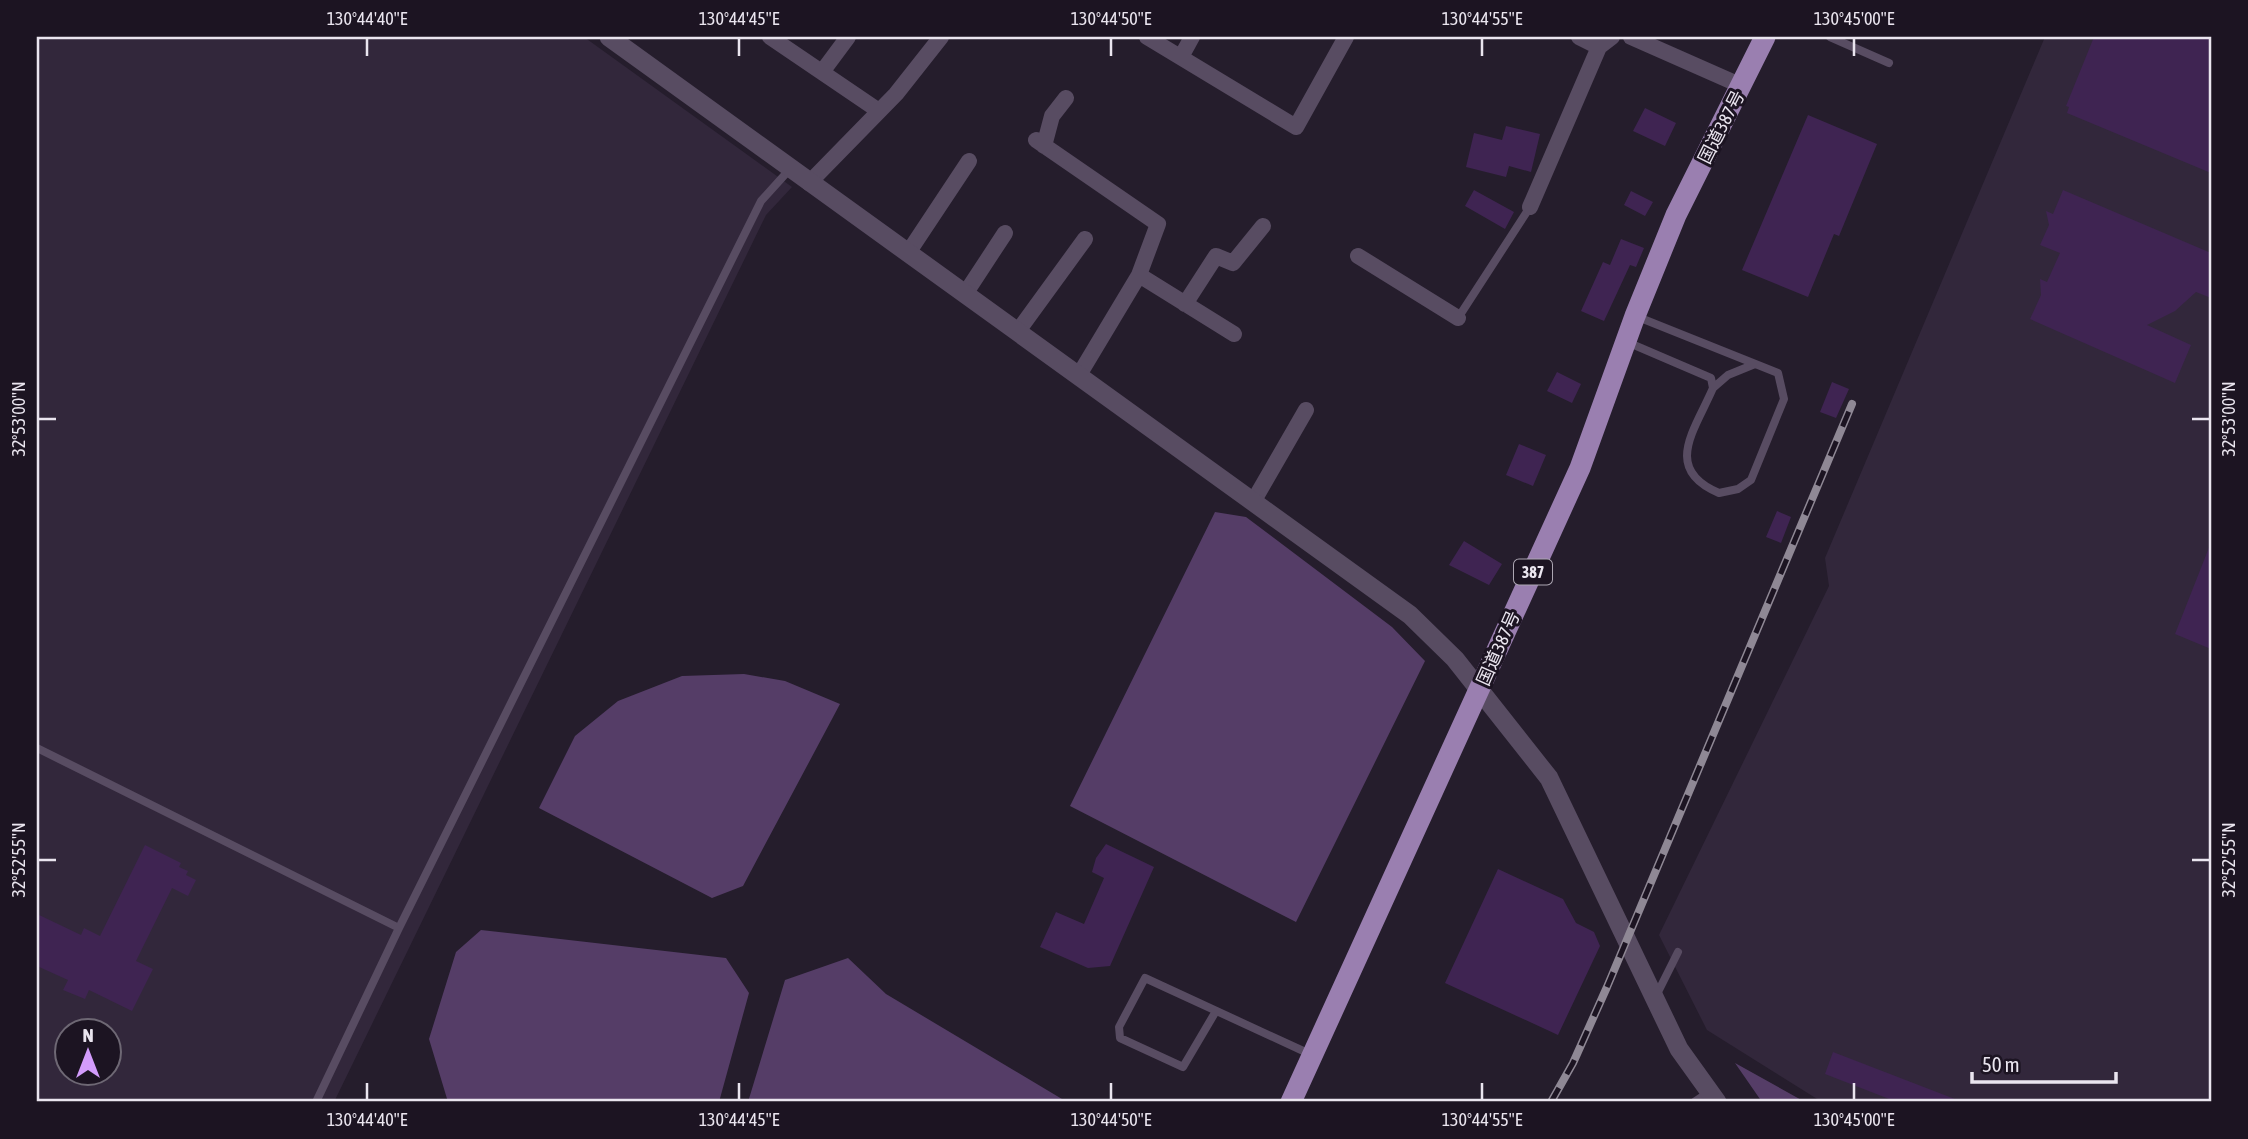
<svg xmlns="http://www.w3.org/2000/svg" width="2248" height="1139" font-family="'Asap Condensed','Noto Sans JP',sans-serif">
  <rect width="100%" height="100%" fill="#251d2c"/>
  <!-- built -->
  <path fill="#32273b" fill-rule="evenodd" d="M 37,37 L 584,37 L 792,187 L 766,215 L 334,1102 L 37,1102 ZM 66,1030 L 108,1030 L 108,1072 L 66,1072 Z
    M 2045,37 L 2211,37 L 2211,1102 L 1822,1102 L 1707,1030 L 1659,935 L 1829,586 L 1825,558 Z"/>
  <!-- green -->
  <path fill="#553d67" d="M 1215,512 L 1246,517 L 1392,627 L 1425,661 L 1296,922 L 1070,806 Z
    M 744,674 L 785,681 L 840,704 L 743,886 L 712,898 L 539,808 L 575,736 L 618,701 L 682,676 Z
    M 481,930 L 726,958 L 749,993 L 719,1102 L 448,1102 L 429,1039 L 456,952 Z
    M 848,958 L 886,994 L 1067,1102 L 748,1102 L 785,980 Z
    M 1735,1063 L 1805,1102 L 1762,1102 Z"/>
  <!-- building -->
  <path fill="#3f2452" d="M 2094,37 L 2211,37 L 2211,173 L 2067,113 L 2069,107 L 2066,106 Z
    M 1645,108 L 1676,123 L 1665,146 L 1633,131 Z
    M 1808,115 L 1877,144 L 1839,236 L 1834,234 L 1808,297 L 1742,270 Z
    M 1506,126 L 1540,134 L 1531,172 L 1509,166 L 1506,177 L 1466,167 L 1474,133 L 1502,140 Z
    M 1474,190 L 1514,212 L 1505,229 L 1465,206 Z
    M 2063,190 L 2211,253 L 2211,298 L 2196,292 L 2175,311 L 2147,325 L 2191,345 L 2175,383 L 2030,319 L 2041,295 L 2040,279 L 2047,282 L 2060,253 L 2040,245 L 2049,225 L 2046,211 L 2053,214 Z
    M 1631,191 L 1653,202 L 1645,216 L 1624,205 Z
    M 1621,239 L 1644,248 L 1636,267 L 1630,265 L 1604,321 L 1581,311 L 1603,262 L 1610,265 Z
    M 1557,372 L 1581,384 L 1572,403 L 1547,391 Z
    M 1832,382 L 1849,389 L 1836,418 L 1820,412 Z
    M 1519,444 L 1546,455 L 1533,486 L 1506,475 Z
    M 1777,511 L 1791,517 L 1781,543 L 1766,537 Z
    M 1464,541 L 1502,564 L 1489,585 L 1449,565 Z
    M 2210,545 L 2211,545 L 2211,649 L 2175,634 Z
    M 1106,844 L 1154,867 L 1110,966 L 1088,968 L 1040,947 L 1056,912 L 1084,924 L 1104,878 L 1092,872 L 1096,858 Z
    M 145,845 L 181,863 L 179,867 L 188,871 L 186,875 L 196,880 L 188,896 L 172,888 L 136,961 L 153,969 L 132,1011 L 89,990 L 85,999 L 63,990 L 68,980 L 37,966 L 37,914 L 81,935 L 84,928 L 100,936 Z
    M 1498,869 L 1563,899 L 1576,923 L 1594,932 L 1600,946 L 1558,1035 L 1445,983 Z
    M 1833,1052 L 1960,1101 L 1960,1102 L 1897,1102 L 1825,1074 Z"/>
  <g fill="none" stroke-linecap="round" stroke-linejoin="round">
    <!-- service -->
    <path stroke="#584c62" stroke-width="8" d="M 1830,37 L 1889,63
      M 1458,318 L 1530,207
      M 1627,342 L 1711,378 L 1713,388 C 1695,430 1662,469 1719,493 L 1738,489 L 1751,480 L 1784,399 L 1778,373 L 1638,317
      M 1713,388 L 1728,375 L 1755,364
      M 37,748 L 399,928
      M 1656,996 L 1678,952
      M 1216,1011 L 1183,1067 L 1120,1038 L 1119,1027 L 1145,978 L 1312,1055
      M 316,1102 L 399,928 L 761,201 L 790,169
      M 1694,1102 L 1709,1092"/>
    <!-- minor -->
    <path stroke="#584c62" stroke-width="16" d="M 770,37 L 879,111
      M 1147,37 L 1296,127 L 1346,37
      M 1579,37 L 1599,47 L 1612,37
      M 1631,37 L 1742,86
      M 1181,57 L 1192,37
      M 822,72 L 848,37
      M 1036,140 L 1158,224 L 1139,275 L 1079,375
      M 1044,146 L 1052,116 L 1066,98
      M 809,183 L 896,94 L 941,37
      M 1530,207 L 1599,47
      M 908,253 L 969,161
      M 1358,256 L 1458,318
      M 1139,275 L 1234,334
      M 965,294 L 1005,233
      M 1185,304 L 1216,256 L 1233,263 L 1263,226
      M 1018,331 L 1085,239
      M 1253,502 L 1306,410"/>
    <!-- tertiary -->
    <path stroke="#584c62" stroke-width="19" d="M 609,37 L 1410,615 L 1455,659 L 1549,778 L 1679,1049 L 1717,1102"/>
    <!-- trunk -->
    <path stroke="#9a7fb0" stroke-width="21" d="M 1291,1102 L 1580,468 L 1635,316 L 1676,215 L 1765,37"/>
    <!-- rail casing -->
    <g stroke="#8f8895" stroke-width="8">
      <path id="rail" d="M 1551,1102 L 1573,1063 L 1607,987 L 1852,404"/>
    </g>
    <!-- rail -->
    <use href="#rail" stroke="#1c1422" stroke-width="5" stroke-dasharray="16" stroke-linecap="butt"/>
  </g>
  <!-- ticks -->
  <path fill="none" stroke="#eae5ef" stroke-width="2.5" d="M 367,38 L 367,56M 739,38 L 739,56M 1111,38 L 1111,56M 1482,38 L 1482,56M 1854,38 L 1854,56M 38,419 L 56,419M 2192,419 L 2210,419M 38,860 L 56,860M 2192,860 L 2210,860M 367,1083 L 367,1100M 739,1083 L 739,1100M 1111,1083 L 1111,1100M 1482,1083 L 1482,1100M 1854,1083 L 1854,1100"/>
  <g text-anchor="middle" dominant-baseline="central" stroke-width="6" stroke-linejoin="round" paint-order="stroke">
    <!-- shield labels -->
    <rect fill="#1c1422" stroke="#aca6b2" stroke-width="2" x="1514" y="559.5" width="38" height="25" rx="5"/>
    <g font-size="16" font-weight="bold" fill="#eae5ef">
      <text x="1533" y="572">387</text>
    </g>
    <!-- street labels -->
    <g font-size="18" fill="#eae5ef" stroke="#1c1422">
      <text transform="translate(1721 127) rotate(-63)">国道387号</text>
      <text transform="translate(1498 648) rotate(-66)">国道387号</text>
    </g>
  </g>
  <!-- border -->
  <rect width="2248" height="1139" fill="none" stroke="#1c1422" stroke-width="77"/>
  <!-- north arrow -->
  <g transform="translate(88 1052)"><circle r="33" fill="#1c1422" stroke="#6e6874" stroke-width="2"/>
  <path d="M0-5L12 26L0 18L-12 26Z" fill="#d39cfc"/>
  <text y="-10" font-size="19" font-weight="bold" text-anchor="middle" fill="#eae5ef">N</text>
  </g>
  <!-- scale -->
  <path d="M1972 1072v10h144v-10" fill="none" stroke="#eae5ef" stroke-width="3.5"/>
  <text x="1982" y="1072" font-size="21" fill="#eae5ef" stroke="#1c1422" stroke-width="5" paint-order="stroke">50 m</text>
  <rect x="38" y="38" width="2172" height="1062" fill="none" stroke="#eae5ef" stroke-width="2.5"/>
  <g font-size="18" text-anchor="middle" fill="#eae5ef">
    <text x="367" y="25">130°44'40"E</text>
    <text x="739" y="25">130°44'45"E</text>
    <text x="1111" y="25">130°44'50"E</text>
    <text x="1482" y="25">130°44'55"E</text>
    <text x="1854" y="25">130°45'00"E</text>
    <text transform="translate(19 419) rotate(-90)" y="6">32°53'00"N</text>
    <text transform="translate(2229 419) rotate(-90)" y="6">32°53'00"N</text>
    <text transform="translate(19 860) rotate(-90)" y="6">32°52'55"N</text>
    <text transform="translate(2229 860) rotate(-90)" y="6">32°52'55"N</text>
    <text x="367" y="1126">130°44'40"E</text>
    <text x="739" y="1126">130°44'45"E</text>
    <text x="1111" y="1126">130°44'50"E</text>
    <text x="1482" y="1126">130°44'55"E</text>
    <text x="1854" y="1126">130°45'00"E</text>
  </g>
</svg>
